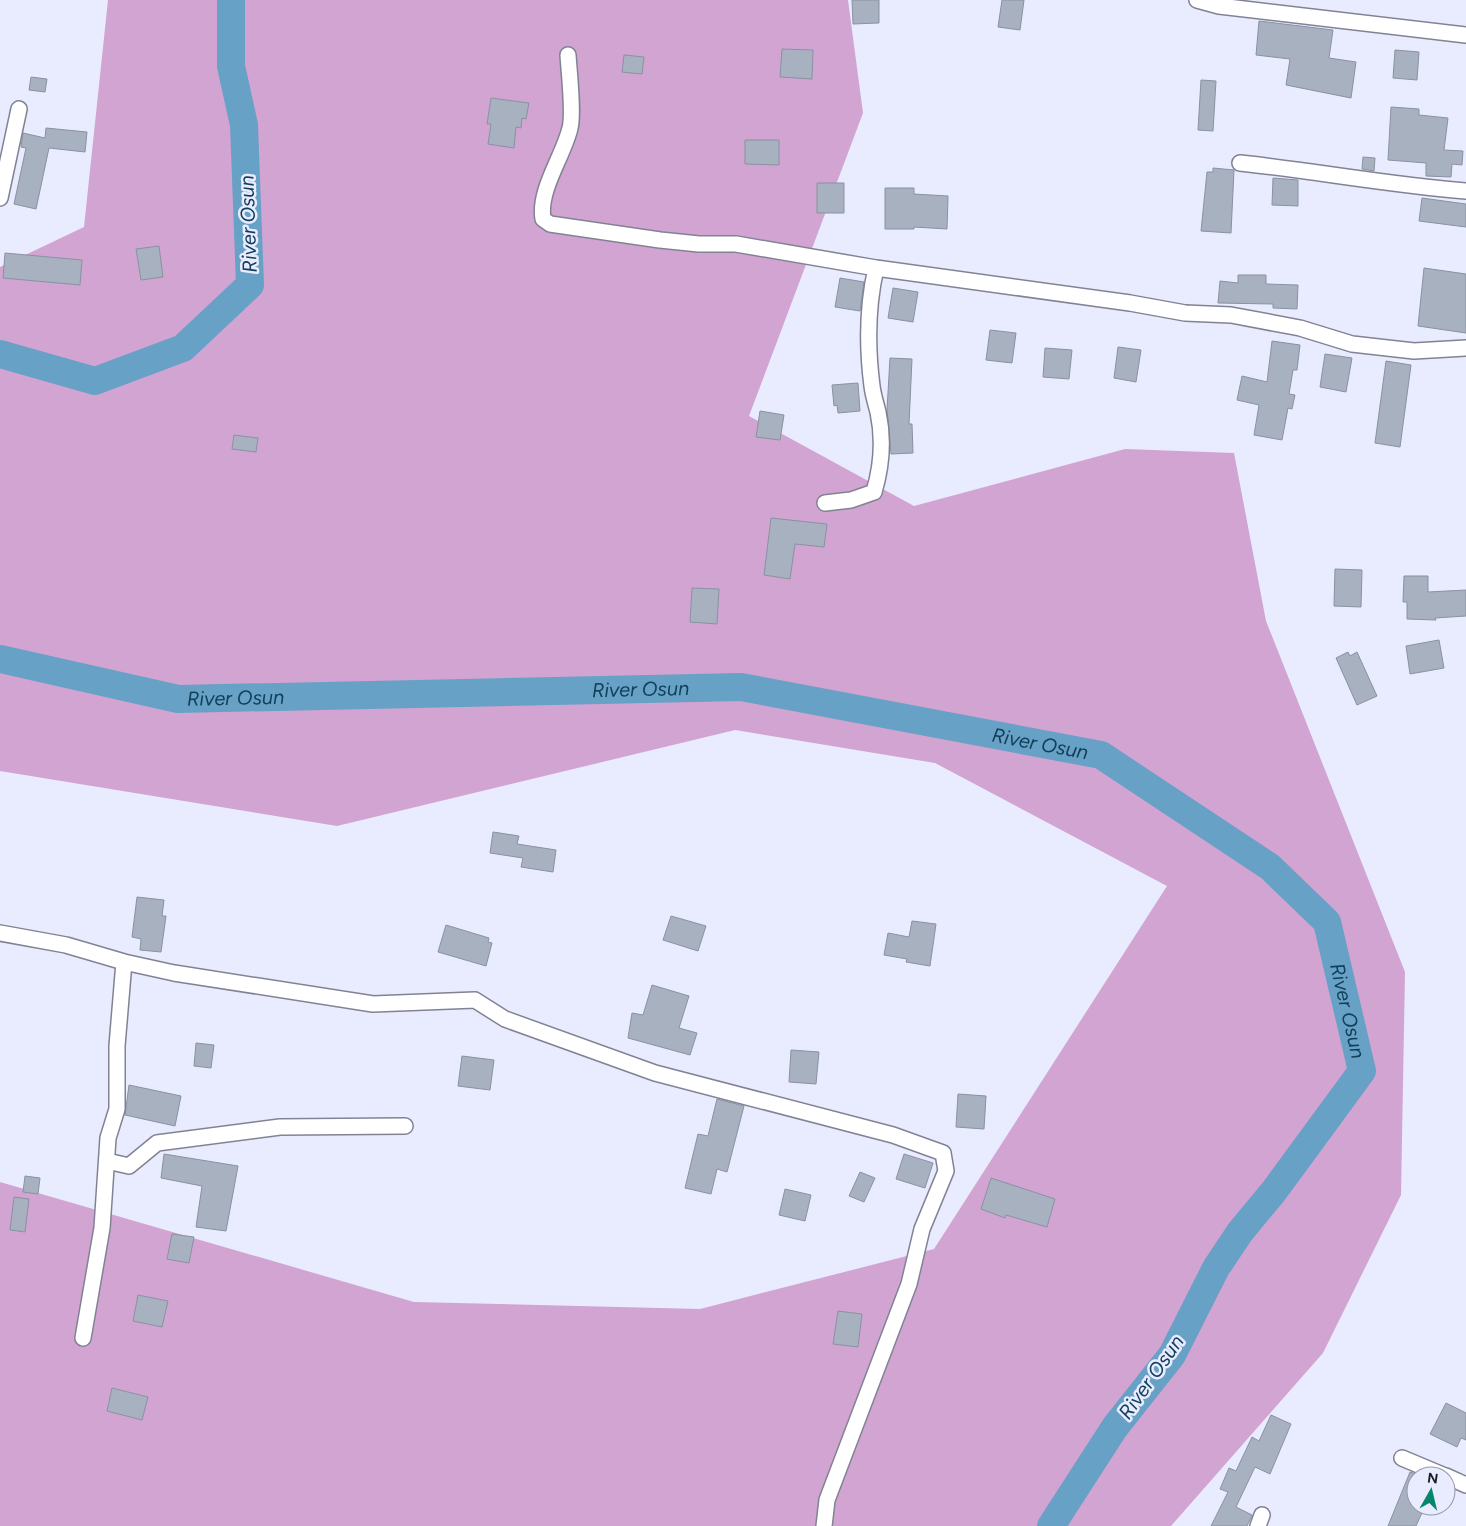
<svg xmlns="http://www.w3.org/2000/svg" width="1466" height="1526" font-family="Figtree,sans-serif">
  <rect width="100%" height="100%" fill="#e9ebfe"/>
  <!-- forest -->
  <path fill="#d2a4d2" d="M 108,0 L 848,0 L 863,113 L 749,416 L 914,506 L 1125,449 L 1234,453 L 1266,621 L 1405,972 L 1401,1195 L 1323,1353 L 1171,1526 L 0,1526 L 0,1182 L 414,1302 L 700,1309 L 934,1249 L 1167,886 L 935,763 L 735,730 L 337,826 L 0,771 L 0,267 L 84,227 Z"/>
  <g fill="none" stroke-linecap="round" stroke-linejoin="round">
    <!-- river -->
    <g stroke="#68a1c6" stroke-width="28">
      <path d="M 0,354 L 95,381 L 183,348 L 250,285 L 244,125 L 231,66 L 231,0"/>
      <path id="s1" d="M 0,659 L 178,699 L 741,687 L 1101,755 L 1270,867 L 1327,922 L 1362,1071 L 1274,1191 L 1240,1232 L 1216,1268 L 1172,1355 L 1115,1427 L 1051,1526"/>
    </g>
  </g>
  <!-- building -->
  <path fill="#a7b1c0" stroke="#8992a2" d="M 852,0 L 879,0 L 879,23 L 853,24 Z
    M 1002,0 L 1024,0 L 1020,30 L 998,27 Z
    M 1259,21 L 1333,30 L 1329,58 L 1356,62 L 1351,98 L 1286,85 L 1290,59 L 1256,55 Z
    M 782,49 L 813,50 L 812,79 L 780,77 Z
    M 1395,50 L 1419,52 L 1417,80 L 1393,78 Z
    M 624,55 L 644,57 L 642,74 L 622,72 Z
    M 31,77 L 47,79 L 45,92 L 29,90 Z
    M 1201,80 L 1216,81 L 1213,131 L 1198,130 Z
    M 491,98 L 529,103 L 526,119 L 522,118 L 521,128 L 516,127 L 514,148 L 488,144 L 491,124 L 487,124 Z
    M 1391,107 L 1419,109 L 1419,115 L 1448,118 L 1444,150 L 1463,151 L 1462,165 L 1452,164 L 1451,177 L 1426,176 L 1426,163 L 1388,160 Z
    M 46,128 L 87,132 L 85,152 L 49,148 L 36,209 L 14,204 L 26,148 L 21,147 L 23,133 L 45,138 Z
    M 745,140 L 779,140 L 779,165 L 745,164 Z
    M 1363,157 L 1375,158 L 1374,171 L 1362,169 Z
    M 1213,168 L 1234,170 L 1231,233 L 1201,231 L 1207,172 L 1213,172 Z
    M 1273,178 L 1298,180 L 1298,206 L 1272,205 Z
    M 817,183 L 844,183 L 844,213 L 817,213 Z
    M 885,188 L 914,188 L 914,194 L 948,196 L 947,229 L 914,227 L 914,229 L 885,229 Z
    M 1422,198 L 1466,204 L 1466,227 L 1419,221 Z
    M 159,246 L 163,277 L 141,280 L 136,249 Z
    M 5,253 L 82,260 L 80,285 L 3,278 Z
    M 1424,268 L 1466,274 L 1466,333 L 1418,326 Z
    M 1238,275 L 1266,275 L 1266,284 L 1298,285 L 1297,309 L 1273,308 L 1273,304 L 1218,303 L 1220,281 L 1238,283 Z
    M 840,278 L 864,282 L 860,311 L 835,307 Z
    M 893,288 L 918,292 L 913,322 L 888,318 Z
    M 990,330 L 1016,333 L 1012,363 L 986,360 Z
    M 1272,341 L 1300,345 L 1297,370 L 1293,370 L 1289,394 L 1295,395 L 1292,409 L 1288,408 L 1282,440 L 1254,435 L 1259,405 L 1237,400 L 1242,376 L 1267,382 Z
    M 1118,347 L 1141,350 L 1136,382 L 1114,378 Z
    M 1045,348 L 1072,350 L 1069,379 L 1043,377 Z
    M 1325,354 L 1352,358 L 1346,392 L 1320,387 Z
    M 890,358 L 912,359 L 909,424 L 912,424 L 913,453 L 891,454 L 887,410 Z
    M 1386,361 L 1411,365 L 1400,447 L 1375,443 Z
    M 858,383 L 860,411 L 838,413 L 837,405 L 834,406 L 832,385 Z
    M 760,411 L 784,415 L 780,440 L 756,437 Z
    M 234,435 L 258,438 L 256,452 L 232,449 Z
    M 771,518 L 827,524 L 824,547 L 795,544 L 790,579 L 764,575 Z
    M 1335,569 L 1362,570 L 1361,607 L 1334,606 Z
    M 1404,576 L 1428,576 L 1428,592 L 1466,590 L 1466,616 L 1435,618 L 1436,620 L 1407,619 L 1407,602 L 1403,602 Z
    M 692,588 L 719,589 L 717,624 L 690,622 Z
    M 1439,640 L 1444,668 L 1410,674 L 1406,646 Z
    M 1348,652 L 1350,656 L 1357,652 L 1377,696 L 1357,705 L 1336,658 Z
    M 493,832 L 519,836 L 517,844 L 556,850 L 553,872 L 521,867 L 523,858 L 490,853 Z
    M 137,897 L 164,900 L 162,916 L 166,916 L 161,952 L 140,950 L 141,939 L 132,937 Z
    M 671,916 L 706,926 L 698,951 L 663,940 Z
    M 912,921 L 936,924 L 930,966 L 906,962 L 907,959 L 884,955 L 888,933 L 909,937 Z
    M 446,925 L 489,938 L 488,942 L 492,943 L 486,966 L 438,952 Z
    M 652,985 L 689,996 L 679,1028 L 697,1033 L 690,1055 L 628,1038 L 632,1013 L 643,1015 Z
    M 196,1043 L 214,1045 L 211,1068 L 194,1066 Z
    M 791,1050 L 819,1052 L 816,1084 L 789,1082 Z
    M 462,1056 L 494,1060 L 490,1090 L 458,1086 Z
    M 129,1085 L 181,1096 L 175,1126 L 125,1115 Z
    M 958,1094 L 986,1096 L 984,1129 L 956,1127 Z
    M 717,1099 L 744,1106 L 727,1172 L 717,1169 L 711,1194 L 685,1188 L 698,1134 L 708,1136 Z
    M 164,1154 L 238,1166 L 226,1231 L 196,1227 L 202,1186 L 161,1178 Z
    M 904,1154 L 933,1163 L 925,1188 L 896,1179 Z
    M 860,1172 L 875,1178 L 864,1202 L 849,1196 Z
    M 25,1176 L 40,1178 L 38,1194 L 23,1192 Z
    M 991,1178 L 1055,1199 L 1047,1227 L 1006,1215 L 1005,1218 L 981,1209 Z
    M 785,1189 L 811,1195 L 805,1221 L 779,1215 Z
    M 14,1197 L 29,1199 L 25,1232 L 10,1230 Z
    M 172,1234 L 194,1237 L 189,1263 L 167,1259 Z
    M 138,1295 L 168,1301 L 162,1327 L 133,1321 Z
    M 838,1311 L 862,1314 L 858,1347 L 833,1344 Z
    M 112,1388 L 148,1397 L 142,1420 L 107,1411 Z
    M 1446,1403 L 1466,1413 L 1466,1440 L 1461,1438 L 1457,1447 L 1430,1434 Z
    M 1271,1415 L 1291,1424 L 1270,1474 L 1255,1467 L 1236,1507 L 1252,1515 L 1247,1526 L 1211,1526 L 1228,1492 L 1220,1489 L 1229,1468 L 1236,1471 L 1252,1437 L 1259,1441 Z
    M 1410,1472 L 1416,1474 L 1416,1506 L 1425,1506 L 1416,1526 L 1388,1526 Z"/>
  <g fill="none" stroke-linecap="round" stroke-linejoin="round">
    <!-- street casing -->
    <g stroke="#818394" stroke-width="18">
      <path id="street" d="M 1197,0 L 1219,6 L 1466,35
        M 568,55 C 569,72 574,114 570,128 C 564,155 538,190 543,219 L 550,224 L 660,240 L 699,244 L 736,244 L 876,268 L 1130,303 L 1185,313 L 1231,315 L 1300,328 L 1352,344 L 1414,351 L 1466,348
        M 1240,163 C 1316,171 1390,185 1466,191
        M 0,198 L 19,109
        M 825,503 L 851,500 L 874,492 C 882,465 884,440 878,412 C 876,404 873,395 872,386 C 867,347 867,307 876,268
        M 0,933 L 66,945 L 124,962 L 174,973 L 373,1004 L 475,1000 L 505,1019 L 655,1073 L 893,1135 L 943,1153 L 946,1171 L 922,1229 L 909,1284 L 827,1500 L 824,1526
        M 107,1161 L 129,1166 L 157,1143 L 280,1127 L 405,1126
        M 83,1338 L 102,1228 L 108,1138 L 117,1109 L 117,1046 L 124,962
        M 1402,1458 L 1445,1476
        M 1446,1476 L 1466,1485
        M 1258,1526 L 1262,1515"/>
    </g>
    <!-- street -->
    <use href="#street" stroke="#fff" stroke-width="15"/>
  </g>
  <g text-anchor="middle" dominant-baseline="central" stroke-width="5" stroke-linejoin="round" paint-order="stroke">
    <!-- water labels -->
    <g font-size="20" font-style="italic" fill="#11405a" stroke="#e9ebfe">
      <text transform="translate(248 224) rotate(-92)">River Osun</text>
      <text stroke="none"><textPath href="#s1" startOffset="645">River Osun</textPath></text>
      <text stroke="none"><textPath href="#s1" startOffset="240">River Osun</textPath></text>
      <text stroke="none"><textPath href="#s1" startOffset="1050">River Osun</textPath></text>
      <text stroke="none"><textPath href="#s1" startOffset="1485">River Osun</textPath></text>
      <text transform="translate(1151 1377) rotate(-55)">River Osun</text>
    </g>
  </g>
  <!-- north arrow -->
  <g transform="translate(1431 1491) rotate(8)"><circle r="24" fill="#e9ebfe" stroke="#9799a6"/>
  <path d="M0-4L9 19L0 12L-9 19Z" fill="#06876b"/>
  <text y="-8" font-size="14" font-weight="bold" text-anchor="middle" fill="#1c1d23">N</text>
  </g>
</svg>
